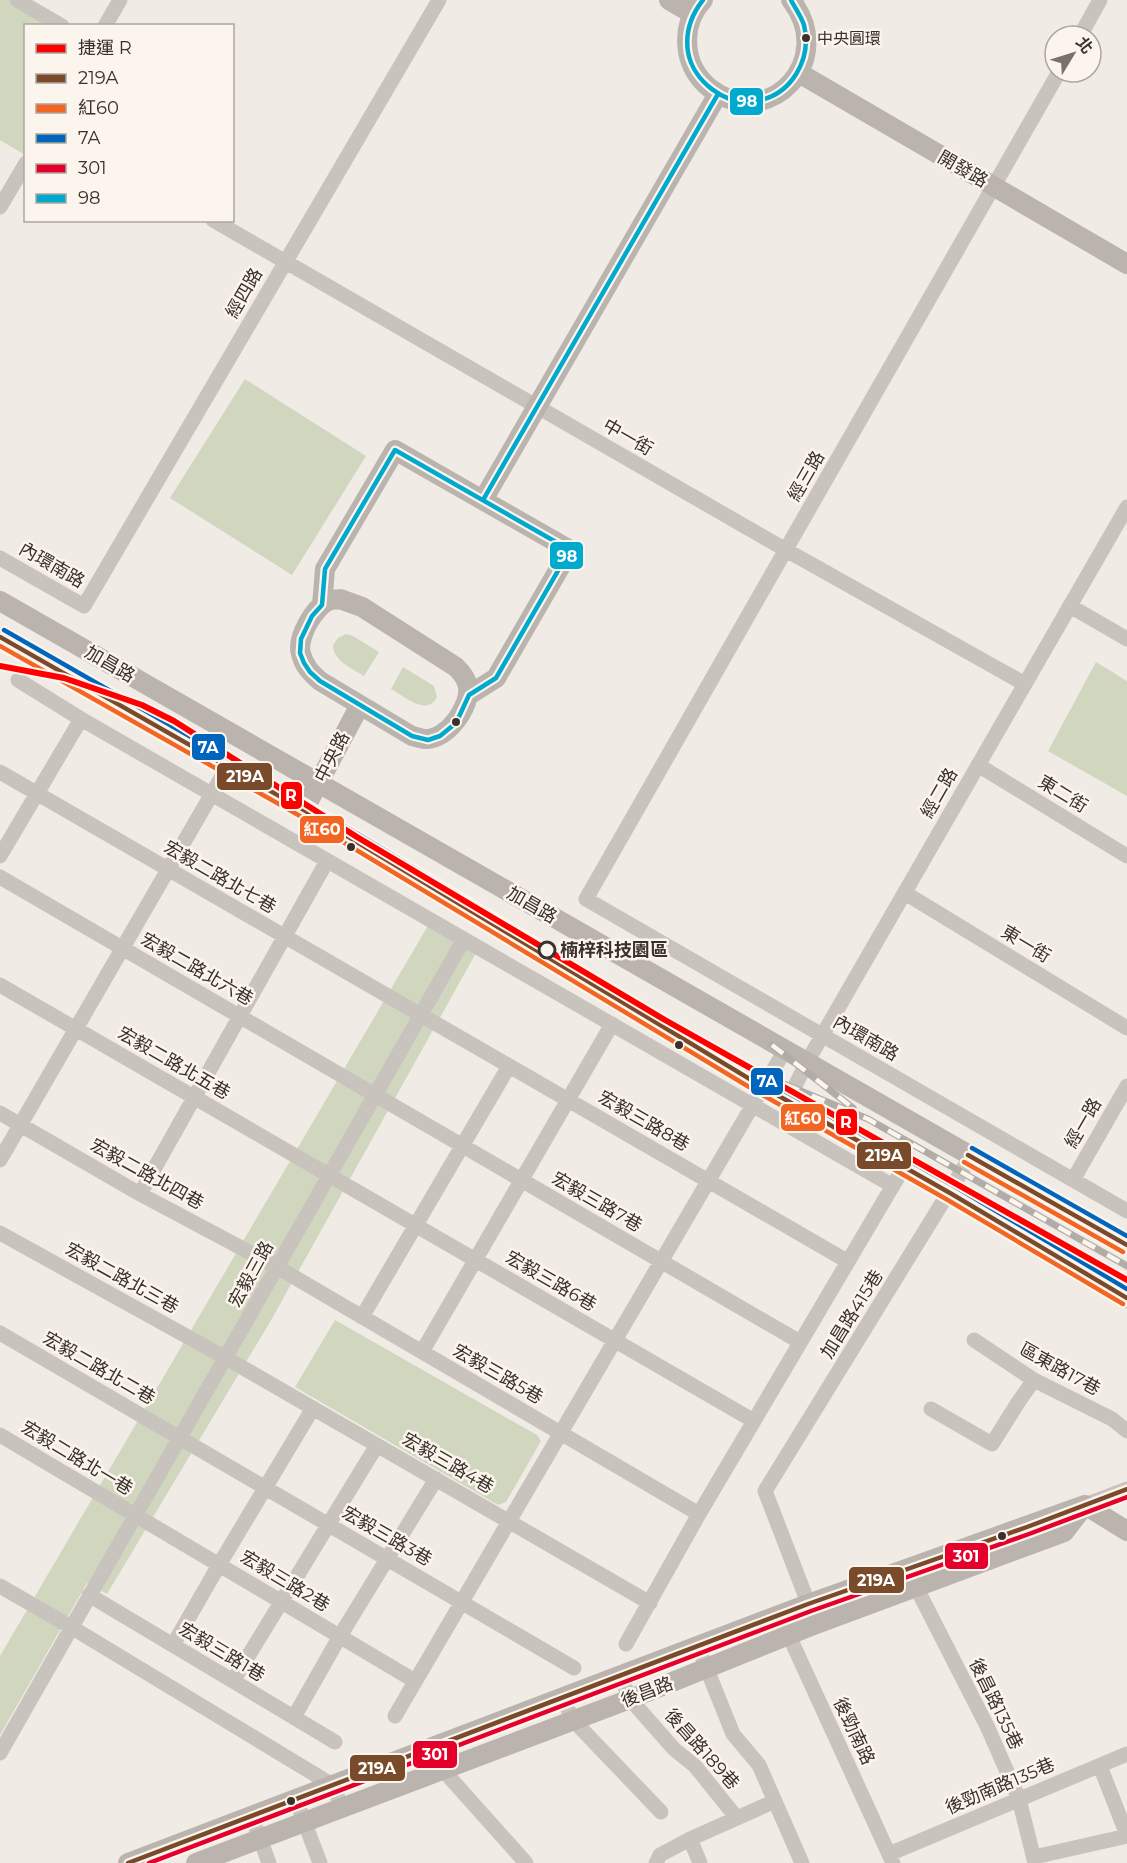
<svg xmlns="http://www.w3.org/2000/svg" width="1127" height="1863" font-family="Montserrat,'Noto Sans TC',sans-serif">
  <rect width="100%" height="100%" fill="#f0ebe5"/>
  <!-- green -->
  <path fill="#d1d6bf" d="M 0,0 L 17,0 L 62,25 L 26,26 L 25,155 L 0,140 Z
    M 245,379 L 366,456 L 292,575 L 170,498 Z
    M 346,634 L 353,636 L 379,652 L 364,676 C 352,668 334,662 333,645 L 338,638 Z
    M 1096,662 L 1127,681 L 1127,796 L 1048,751 Z
    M 403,667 L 434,686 L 437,697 C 427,717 404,696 391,689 Z
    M 429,924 L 476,953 L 270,1322 L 107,1594 L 87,1583 L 0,1735 L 0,1656 Z
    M 335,1320 L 537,1435 L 541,1441 L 506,1502 L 498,1505 L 295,1387 Z"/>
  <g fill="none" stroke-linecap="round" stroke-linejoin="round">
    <!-- street -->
    <path stroke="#c9c3be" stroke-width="15" d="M 17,0 L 62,26
      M 105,26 L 120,0
      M 1080,36 L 1100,0
      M 1059,72 L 586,899 L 1127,1211
      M 0,207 L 26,163
      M 213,220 L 786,550 L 1025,684
      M 0,558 L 84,606 L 439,0
      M 1070,606 L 1127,639
      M 18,680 L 81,719 L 893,1186
      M 978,765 L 1127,856
      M 0,772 L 847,1261
      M 0,856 L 81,719
      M 0,877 L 800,1342
      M 905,893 L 1127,1028
      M 0,985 L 754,1421
      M 788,1100 L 807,1062 L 1127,507
      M 0,1113 L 140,1194 L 277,1267 L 699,1514
      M 0,1160 L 228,766
      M 1073,1180 L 1127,1086
      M 140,1194 L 327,861
      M 0,1233 L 226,1358 L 650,1603
      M 362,1317 L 509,1066
      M 0,1333 L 574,1668
      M 974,1340 L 1034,1380 L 1112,1419 L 1127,1431
      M 422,1352 L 612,1024
      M 931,1409 L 992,1444 L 1019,1401 L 1034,1380
      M 0,1435 L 415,1681
      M 1085,1505 L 1127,1489
      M 912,1579 L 987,1726 L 1019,1799 L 1035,1863
      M 0,1586 L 71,1627 L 334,1786 L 341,1808
      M 89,1595 L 335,1742
      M 812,1613 L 765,1491 L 971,1156
      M 780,1616 L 893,1863
      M 626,1644 L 699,1514 L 898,1177
      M 173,1645 L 219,1565 L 313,1408
      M 698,1647 L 733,1734 L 759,1765 L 802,1863
      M 621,1677 L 630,1699 L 674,1749 L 695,1766 L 736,1817
      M 233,1681 L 377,1445
      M 563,1699 L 573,1720 L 661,1812
      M 395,1716 L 785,1050
      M 294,1717 L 340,1636 L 436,1479
      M 434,1748 L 443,1770 L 526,1863
      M 0,1753 L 464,939
      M 1100,1766 L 1127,1835
      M 296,1800 L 320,1863
      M 252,1817 L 269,1863
      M 690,1839 L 700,1863
      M 889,1854 L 1127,1754
      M 1034,1857 L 1127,1836
      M 656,1863 L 660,1855 L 690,1839 L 775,1801"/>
    <!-- secondary -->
    <path stroke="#bab3ae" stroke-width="20" d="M 669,0 L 693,14
      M 703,0 C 690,14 685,32 688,51 C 690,66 699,80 711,89 C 768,132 838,61 791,0
      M 799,73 L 1127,264
      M 483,500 L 718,94
      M 340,599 L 362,607 L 456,667 C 462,673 467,679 468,687 C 471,706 447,740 426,739 C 422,739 417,737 412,736 L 320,681 C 311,673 304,666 301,654 C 296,639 314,605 331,600 C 334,599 337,600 340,599 Z
      M 0,601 L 1127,1245
      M 322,605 L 325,569 L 395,450 L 570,550 L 496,678 L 469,695
      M 0,637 L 304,810 L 763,1087 L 950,1193 L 1127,1298
      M 304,810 L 360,705
      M 1085,1505 L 1127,1531
      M 128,1863 L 808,1604 L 1085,1505
      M 196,1863 L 630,1699 L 816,1624 L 1064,1532 L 1085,1505"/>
    <!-- rail casing -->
    <g stroke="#b1aca8" stroke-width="7">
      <path id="rail" d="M 772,1045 L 853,1108
        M 760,1074 L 868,1119 L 1127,1266"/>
    </g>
    <!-- rail -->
    <use href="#rail" stroke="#fbf5ee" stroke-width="4.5" stroke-dasharray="14" stroke-linecap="butt"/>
    <!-- bus-1 casing -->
    <g stroke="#fbf5ee" stroke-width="9">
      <path id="bus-1" d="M 0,637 L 304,810 L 763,1087 L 950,1193 L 1127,1298
        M 968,1155 L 1127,1245
        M 128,1863 L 808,1604 L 1027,1527 L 1127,1489"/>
    </g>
    <!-- bus-2 casing -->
    <g stroke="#fbf5ee" stroke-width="9">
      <path id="bus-2" d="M 0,646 L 300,816 L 759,1093 L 946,1199 L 1123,1304
        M 964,1162 L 1123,1252"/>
    </g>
    <!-- bus-3 casing -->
    <g stroke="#fbf5ee" stroke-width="9">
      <path id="bus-3" d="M 4,630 L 308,804 L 767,1081 L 954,1186 L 1127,1289
        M 972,1148 L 1127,1236"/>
    </g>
    <!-- bus-4 casing -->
    <g stroke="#fbf5ee" stroke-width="9">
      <path id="bus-4" d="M 149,1863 L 811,1611 L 1029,1534 L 1127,1497"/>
    </g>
    <!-- bus-5 casing -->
    <g stroke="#fbf5ee" stroke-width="9">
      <path id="bus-5" d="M 703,0 C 691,15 685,32 688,52 C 693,81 726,107 756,101 C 792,95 812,59 804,25 C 801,16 795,8 791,0
        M 395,450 L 570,550 L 496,678 L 469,695 L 456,723 L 440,736 L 428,740 L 412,736 L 320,681 L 310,672 L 304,663 L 300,653 L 301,639 L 312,616 L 322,605 L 325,569 Z
        M 483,500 L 718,94"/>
    </g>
    <!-- bus-1 -->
    <use href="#bus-1" stroke="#7a4b2a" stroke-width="4.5"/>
    <!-- bus-2 -->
    <use href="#bus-2" stroke="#f26522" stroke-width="4.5"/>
    <!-- bus-3 -->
    <use href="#bus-3" stroke="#0065bd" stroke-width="4.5"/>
    <!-- bus-4 -->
    <use href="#bus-4" stroke="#e4002b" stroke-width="4.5"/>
    <!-- bus-5 -->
    <use href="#bus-5" stroke="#00a9ce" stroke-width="4.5"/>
    <!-- metro-1 casing -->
    <g stroke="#fbf5ee" stroke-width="10">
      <path id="metro-1" d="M 0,666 L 64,678 L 142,705 L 174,721 L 357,837 L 665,1020 L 1127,1280"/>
    </g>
    <!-- metro-1 -->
    <use href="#metro-1" stroke="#f00" stroke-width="6"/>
  </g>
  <!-- markers -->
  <g fill="#3b302b" stroke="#fbf5ee" stroke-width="2">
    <circle cx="806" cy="38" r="5"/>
    <circle cx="456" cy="722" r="5"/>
    <circle cx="351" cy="847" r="5"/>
    <circle cx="679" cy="1045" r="5"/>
    <circle cx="1002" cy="1536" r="5"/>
    <circle cx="291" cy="1801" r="5"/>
  </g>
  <circle fill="#fbf5ee" stroke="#3b302b" stroke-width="3" cx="547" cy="950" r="8"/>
  <g text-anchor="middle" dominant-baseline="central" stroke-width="5" stroke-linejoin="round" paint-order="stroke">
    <!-- bus labels -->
    <g font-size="16" fill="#3b302b" stroke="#fbf5ee" text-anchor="start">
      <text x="817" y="38">中央圓環</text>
    </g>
    <!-- street labels -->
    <g font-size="18" fill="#3b302b" stroke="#fbf5ee">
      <text transform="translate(963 169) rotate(30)">開發路</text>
      <text transform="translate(244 293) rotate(-60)">經四路</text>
      <text transform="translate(628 437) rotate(30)">中一街</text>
      <text transform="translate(806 476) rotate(-60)">經三路</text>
      <text transform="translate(52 565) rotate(30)">內環南路</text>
      <text transform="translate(110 664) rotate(30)">加昌路</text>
      <text transform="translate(332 757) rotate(-63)">中央路</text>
      <text transform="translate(939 793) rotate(-60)">經二路</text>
      <text transform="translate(1063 794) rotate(31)">東二街</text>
      <text transform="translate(220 877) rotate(30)">宏毅二路北七巷</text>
      <text transform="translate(532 905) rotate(30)">加昌路</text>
      <text transform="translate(1026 944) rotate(31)">東一街</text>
      <text transform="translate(197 969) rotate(30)">宏毅二路北六巷</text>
      <text transform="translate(866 1038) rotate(30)">內環南路</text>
      <text transform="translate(174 1063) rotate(30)">宏毅二路北五巷</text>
      <text transform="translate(644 1121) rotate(30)">宏毅三路8巷</text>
      <text transform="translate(1083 1123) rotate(-60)">經一路</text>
      <text transform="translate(147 1174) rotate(29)">宏毅二路北四巷</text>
      <text transform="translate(597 1202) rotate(30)">宏毅三路7巷</text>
      <text transform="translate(251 1274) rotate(-61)">宏毅三路</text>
      <text transform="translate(122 1278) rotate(29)">宏毅二路北三巷</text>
      <text transform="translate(551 1281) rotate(30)">宏毅三路6巷</text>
      <text transform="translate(852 1314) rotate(-58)">加昌路415巷</text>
      <text transform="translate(99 1368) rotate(30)">宏毅二路北二巷</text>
      <text transform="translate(1060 1369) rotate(29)">區東路17巷</text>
      <text transform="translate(498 1374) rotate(30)">宏毅三路5巷</text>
      <text transform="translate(77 1458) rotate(31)">宏毅二路北一巷</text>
      <text transform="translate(448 1463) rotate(30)">宏毅三路4巷</text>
      <text transform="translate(387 1536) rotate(30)">宏毅三路3巷</text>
      <text transform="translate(285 1581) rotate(31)">宏毅三路2巷</text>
      <text transform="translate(222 1652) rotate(31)">宏毅三路1巷</text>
      <text transform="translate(647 1692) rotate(-21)">後昌路</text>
      <text transform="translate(996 1704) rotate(64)">後昌路135巷</text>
      <text transform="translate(854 1731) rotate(65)">後勁南路</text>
      <text transform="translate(702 1749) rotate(48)">後昌路189巷</text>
      <text transform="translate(1000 1786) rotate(-23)">後勁南路135巷</text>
    </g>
    <!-- stop labels -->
    <g font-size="18" font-weight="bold" fill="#3b302b" stroke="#fbf5ee" text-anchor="start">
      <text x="560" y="950">楠梓科技園區</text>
    </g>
  </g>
  <g stroke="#fbf5ee" stroke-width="2">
    <rect x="729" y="87" width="35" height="29" rx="6" fill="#00a9ce"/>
    <rect x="549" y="541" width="35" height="29" rx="6" fill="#00a9ce"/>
    <rect x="191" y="733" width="35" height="28" rx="6" fill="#0065bd"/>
    <rect x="216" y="762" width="57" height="29" rx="6" fill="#7a4b2a"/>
    <rect x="280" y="781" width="23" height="29" rx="6" fill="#f00"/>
    <rect x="299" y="815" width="46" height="29" rx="6" fill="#f26522"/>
    <rect x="750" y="1067" width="34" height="29" rx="6" fill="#0065bd"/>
    <rect x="780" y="1103" width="46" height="29" rx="6" fill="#f26522"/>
    <rect x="835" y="1108" width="23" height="28" rx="6" fill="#f00"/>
    <rect x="856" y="1141" width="56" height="29" rx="6" fill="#7a4b2a"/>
    <rect x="944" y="1542" width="45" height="28" rx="6" fill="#e4002b"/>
    <rect x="848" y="1566" width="57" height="28" rx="6" fill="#7a4b2a"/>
    <rect x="412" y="1740" width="46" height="29" rx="6" fill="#e4002b"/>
    <rect x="349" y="1754" width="57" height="28" rx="6" fill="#7a4b2a"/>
  </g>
  <g font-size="16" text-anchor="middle" font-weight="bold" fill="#fff">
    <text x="747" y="107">98</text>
    <text x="567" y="562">98</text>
    <text x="208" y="753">7A</text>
    <text x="245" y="782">219A</text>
    <text x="291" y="801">R</text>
    <text x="322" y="835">紅60</text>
    <text x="767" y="1087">7A</text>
    <text x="803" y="1124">紅60</text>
    <text x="846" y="1128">R</text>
    <text x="884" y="1161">219A</text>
    <text x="966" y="1562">301</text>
    <text x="876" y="1586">219A</text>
    <text x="435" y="1760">301</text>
    <text x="377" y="1774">219A</text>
  </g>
  <!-- legend -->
  <rect x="24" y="24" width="210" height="198" fill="#fbf5ee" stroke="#aea6a0" stroke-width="1.5"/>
  <rect x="36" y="44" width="30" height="9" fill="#ff0000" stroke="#aea6a0" stroke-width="1.5"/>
  <text x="78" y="54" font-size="18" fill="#3b302b">捷運 R</text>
  <rect x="36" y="74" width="30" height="9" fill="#7a4b2a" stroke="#aea6a0" stroke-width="1.5"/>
  <text x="78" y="84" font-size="18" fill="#3b302b">219A</text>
  <rect x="36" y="104" width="30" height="9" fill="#f26522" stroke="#aea6a0" stroke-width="1.5"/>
  <text x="78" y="114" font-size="18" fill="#3b302b">紅60</text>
  <rect x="36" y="134" width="30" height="9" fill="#0065bd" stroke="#aea6a0" stroke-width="1.5"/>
  <text x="78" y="144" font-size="18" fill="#3b302b">7A</text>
  <rect x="36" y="164" width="30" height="9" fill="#e4002b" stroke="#aea6a0" stroke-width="1.5"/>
  <text x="78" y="174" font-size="18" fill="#3b302b">301</text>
  <rect x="36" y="194" width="30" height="9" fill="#00a9ce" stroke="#aea6a0" stroke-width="1.5"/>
  <text x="78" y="204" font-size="18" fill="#3b302b">98</text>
  <!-- north arrow -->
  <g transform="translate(1073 54) rotate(52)"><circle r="28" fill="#fbf5ee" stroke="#aea6a0" stroke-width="1.5"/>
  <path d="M0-4.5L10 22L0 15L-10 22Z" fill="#7a716c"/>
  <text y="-9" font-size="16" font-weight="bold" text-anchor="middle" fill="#3b302b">北</text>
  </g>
</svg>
